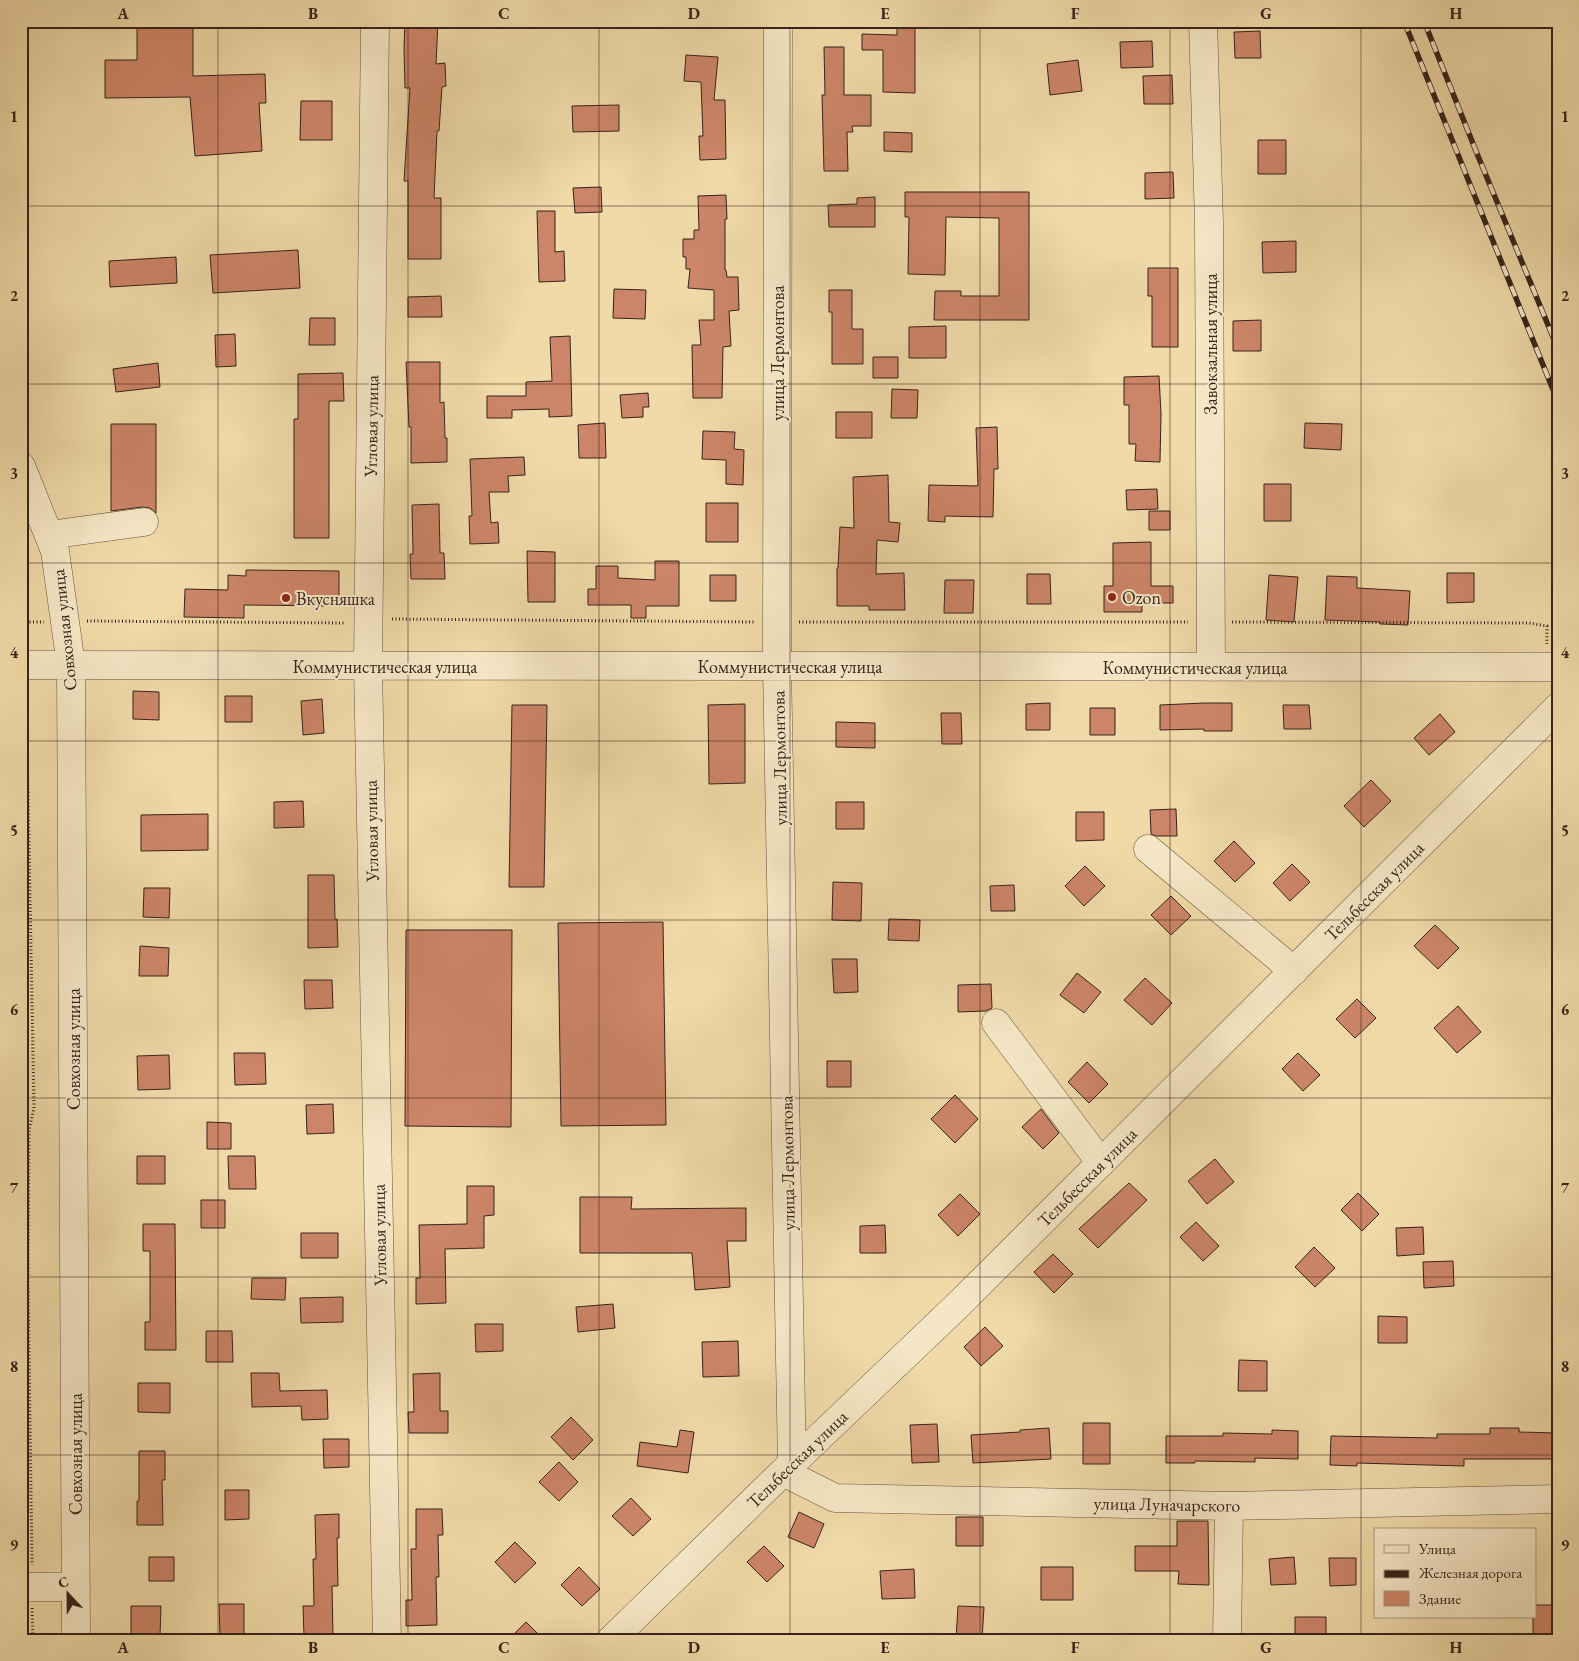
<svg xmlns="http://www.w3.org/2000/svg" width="1579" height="1661" font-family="'EB Garamond',serif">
  <rect width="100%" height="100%" fill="#f0daa8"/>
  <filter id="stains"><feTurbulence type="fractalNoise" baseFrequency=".004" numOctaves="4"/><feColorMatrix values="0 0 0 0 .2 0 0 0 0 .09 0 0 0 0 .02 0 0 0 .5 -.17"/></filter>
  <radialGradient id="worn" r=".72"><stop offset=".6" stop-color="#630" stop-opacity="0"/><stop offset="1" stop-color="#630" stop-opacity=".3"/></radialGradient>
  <!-- building -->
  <path fill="#cc8568" stroke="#36231c" d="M 137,21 L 193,21 L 193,76 L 265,74 L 266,103 L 259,103 L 262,151 L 195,156 L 190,97 L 105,98 L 105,60 L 137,60 Z
    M 405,21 L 438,21 L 436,64 L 445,63 L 446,86 L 442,87 L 439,131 L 437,131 L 434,198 L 441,198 L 441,259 L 408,259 L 408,181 L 404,181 L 410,88 L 405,88 L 404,48 Z
    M 897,21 L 915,21 L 915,93 L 883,92 L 883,50 L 862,50 L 862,34 L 897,35 Z
    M 1260,31 L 1261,58 L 1235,58 L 1234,32 Z
    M 1152,41 L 1153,67 L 1121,68 L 1120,42 Z
    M 824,47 L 844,47 L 844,95 L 871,95 L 871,126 L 852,126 L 853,132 L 847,132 L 848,171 L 824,171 L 822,95 L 825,95 Z
    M 686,55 L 718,57 L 714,100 L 725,100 L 726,159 L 700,160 L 699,136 L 703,136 L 701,82 L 684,81 Z
    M 1078,60 L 1082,91 L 1050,95 L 1047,64 Z
    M 1172,75 L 1173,104 L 1144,104 L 1143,76 Z
    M 301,101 L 332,101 L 332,140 L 300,140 Z
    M 619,105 L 619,131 L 573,132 L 572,106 Z
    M 884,132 L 912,133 L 912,152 L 884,151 Z
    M 1258,140 L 1286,140 L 1286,174 L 1258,174 Z
    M 1173,172 L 1174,198 L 1145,199 L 1145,173 Z
    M 601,187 L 602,212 L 575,213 L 573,188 Z
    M 905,192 L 1029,192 L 1029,320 L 934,320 L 935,291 L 961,291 L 961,296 L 999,296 L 999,218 L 946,217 L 945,275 L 908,274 L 909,217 L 905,217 Z
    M 726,195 L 727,219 L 725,219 L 725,270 L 726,270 L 727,277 L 738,277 L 739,310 L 729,311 L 731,346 L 723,347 L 722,398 L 693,398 L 692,345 L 701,345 L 699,320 L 714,320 L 714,290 L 688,288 L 690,269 L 686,269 L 686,257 L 683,257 L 683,239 L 694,239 L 694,230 L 699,230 L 698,196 Z
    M 875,197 L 875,227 L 829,227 L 828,205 L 857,204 L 857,198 Z
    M 537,211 L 555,211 L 555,252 L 564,251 L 565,281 L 539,282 Z
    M 1296,241 L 1296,272 L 1263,273 L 1262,242 Z
    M 298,250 L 300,288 L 213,293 L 210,255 Z
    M 176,257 L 177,283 L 110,287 L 109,261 Z
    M 1148,268 L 1178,268 L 1178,347 L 1152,347 L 1152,296 L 1148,296 Z
    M 614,289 L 646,290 L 645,319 L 613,318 Z
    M 829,290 L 852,290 L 852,329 L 863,329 L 863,364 L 832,364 L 832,312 L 829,312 Z
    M 441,296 L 442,317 L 408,317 L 408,297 Z
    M 310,318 L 335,318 L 335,345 L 309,345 Z
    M 1261,320 L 1261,351 L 1233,351 L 1233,321 Z
    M 946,326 L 946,358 L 909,358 L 909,327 Z
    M 235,334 L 236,366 L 216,367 L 215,335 Z
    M 570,336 L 572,416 L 549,417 L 549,409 L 512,410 L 512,418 L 487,418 L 487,396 L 526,396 L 526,382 L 552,381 L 550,337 Z
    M 873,357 L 898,357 L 898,378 L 873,378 Z
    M 406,362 L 440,362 L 440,403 L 444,402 L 445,438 L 447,438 L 447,462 L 411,463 L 411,427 L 409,427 Z
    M 158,363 L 160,387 L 116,392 L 113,369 Z
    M 343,373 L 344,401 L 329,401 L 329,538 L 294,538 L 294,419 L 298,419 L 298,374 Z
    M 1159,376 L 1161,414 L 1160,462 L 1135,461 L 1136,444 L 1129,444 L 1129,405 L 1124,405 L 1124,377 Z
    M 892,389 L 918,390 L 917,418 L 891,418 Z
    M 648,393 L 649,407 L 643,407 L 643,417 L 622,418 L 620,395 Z
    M 836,412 L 872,412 L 872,438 L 836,438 Z
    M 605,423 L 606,458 L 579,458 L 578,425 Z
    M 1305,423 L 1342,424 L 1341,450 L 1304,448 Z
    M 111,424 L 156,424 L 156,513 L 150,508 L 142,507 L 111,511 Z
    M 997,427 L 998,469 L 994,469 L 993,517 L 945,516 L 945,522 L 928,521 L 929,485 L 978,486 L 976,428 Z
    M 703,431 L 735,432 L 734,449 L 744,450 L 743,485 L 726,484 L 726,460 L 702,459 Z
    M 524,457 L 525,475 L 508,476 L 509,492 L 489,492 L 491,523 L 498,522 L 499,543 L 470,544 L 469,516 L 472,516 L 470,459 Z
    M 888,475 L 889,522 L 900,523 L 898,542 L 877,540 L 876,574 L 904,573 L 905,610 L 869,610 L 869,606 L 837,606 L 837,568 L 838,568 L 840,527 L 854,528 L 853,477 Z
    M 1264,484 L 1291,484 L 1291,521 L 1264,521 Z
    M 1157,489 L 1158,509 L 1127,510 L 1126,490 Z
    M 706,503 L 738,503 L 738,542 L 706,542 Z
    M 439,504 L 440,553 L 444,553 L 445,579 L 411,579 L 410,554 L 413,554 L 412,505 Z
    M 1149,511 L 1170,511 L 1170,530 L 1149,530 Z
    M 1151,542 L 1151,586 L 1173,586 L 1173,603 L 1142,603 L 1142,612 L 1104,612 L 1104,586 L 1113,586 L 1113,543 Z
    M 527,551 L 555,552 L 555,602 L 528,602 Z
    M 655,561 L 679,561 L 679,606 L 646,606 L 646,618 L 631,618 L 631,605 L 588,605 L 588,589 L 596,589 L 596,566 L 618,566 L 618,578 L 655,580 Z
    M 246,570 L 339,571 L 339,606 L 244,605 L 244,618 L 184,617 L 185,589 L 228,590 L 228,575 L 246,576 Z
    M 1447,573 L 1474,573 L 1474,602 L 1447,603 Z
    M 1027,574 L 1050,574 L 1051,604 L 1027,604 Z
    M 710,575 L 736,575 L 736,601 L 710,601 Z
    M 1269,575 L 1298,577 L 1294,622 L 1266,620 Z
    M 1327,576 L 1357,577 L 1357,588 L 1410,591 L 1408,625 L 1380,624 L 1380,622 L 1325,620 Z
    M 945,580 L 974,580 L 973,613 L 944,613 Z
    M 133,691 L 159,692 L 159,720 L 133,719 Z
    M 225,696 L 252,696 L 252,722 L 225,722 Z
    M 322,699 L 324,733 L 303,735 L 301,701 Z
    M 1050,703 L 1050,730 L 1026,730 L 1026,704 Z
    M 1204,703 L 1232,703 L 1232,731 L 1204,731 L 1204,729 L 1160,730 L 1160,705 Z
    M 745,704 L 745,783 L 709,784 L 708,705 Z
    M 512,705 L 547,705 L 544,887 L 509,887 Z
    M 1283,705 L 1309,705 L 1311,729 L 1284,729 Z
    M 1090,708 L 1115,708 L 1115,735 L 1090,735 Z
    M 941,713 L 961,713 L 962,744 L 942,744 Z
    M 1440,714 L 1455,732 L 1429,755 L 1414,738 Z
    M 836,722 L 875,723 L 875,748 L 836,747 Z
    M 1371,780 L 1391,801 L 1364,827 L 1344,806 Z
    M 303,801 L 304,827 L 274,828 L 274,802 Z
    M 836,802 L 864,802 L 864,829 L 836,829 Z
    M 1176,809 L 1177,836 L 1156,836 L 1151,834 L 1150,810 Z
    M 1076,812 L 1104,812 L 1104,840 L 1076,841 Z
    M 208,814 L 208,850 L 141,851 L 141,815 Z
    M 1234,841 L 1255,863 L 1235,882 L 1214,861 Z
    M 1292,864 L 1310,882 L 1290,901 L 1273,883 Z
    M 1085,866 L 1105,886 L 1084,906 L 1065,886 Z
    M 308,875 L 334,875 L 335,920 L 337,919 L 338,947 L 308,948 Z
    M 833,882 L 862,883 L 861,921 L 832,920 Z
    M 1014,885 L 1015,911 L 991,911 L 990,886 Z
    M 144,888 L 170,888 L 169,918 L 143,917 Z
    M 1171,896 L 1191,916 L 1171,935 L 1151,915 Z
    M 889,919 L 920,920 L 919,941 L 888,940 Z
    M 663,922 L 666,1125 L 561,1126 L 558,923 Z
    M 1435,925 L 1459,948 L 1438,969 L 1414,946 Z
    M 406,930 L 512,930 L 511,1127 L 405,1126 Z
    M 140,946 L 169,948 L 168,976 L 139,976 Z
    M 832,959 L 857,959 L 858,992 L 834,993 Z
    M 1077,973 L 1101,992 L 1084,1013 L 1060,995 Z
    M 1145,978 L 1172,1003 L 1152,1025 L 1124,1000 Z
    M 304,980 L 332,980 L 333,1008 L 305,1009 Z
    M 991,984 L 992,1008 L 986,1011 L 958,1012 L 958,985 Z
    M 1357,999 L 1376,1018 L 1355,1038 L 1336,1019 Z
    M 1458,1006 L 1481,1032 L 1457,1053 L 1434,1028 Z
    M 234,1053 L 265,1053 L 266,1084 L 235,1085 Z
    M 1298,1053 L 1320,1075 L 1303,1091 L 1282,1069 Z
    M 169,1055 L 170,1089 L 138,1090 L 137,1056 Z
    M 827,1061 L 851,1061 L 851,1087 L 827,1087 Z
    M 1087,1062 L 1108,1084 L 1089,1103 L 1068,1082 Z
    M 955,1095 L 978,1119 L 955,1143 L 931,1119 Z
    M 333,1104 L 334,1133 L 307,1134 L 306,1105 Z
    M 1041,1109 L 1059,1133 L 1043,1149 L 1022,1127 Z
    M 207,1122 L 231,1123 L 231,1149 L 207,1149 Z
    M 137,1156 L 165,1156 L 165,1184 L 137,1184 Z
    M 228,1156 L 255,1156 L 256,1189 L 229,1189 Z
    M 1215,1159 L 1234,1182 L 1207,1204 L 1188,1181 Z
    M 1129,1183 L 1147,1200 L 1098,1248 L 1079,1229 Z
    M 467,1186 L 494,1186 L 494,1215 L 484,1216 L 484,1248 L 445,1249 L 446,1303 L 416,1304 L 416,1278 L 420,1278 L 419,1225 L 467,1224 Z
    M 1358,1193 L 1379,1214 L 1362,1231 L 1341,1210 Z
    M 960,1194 L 980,1214 L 958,1236 L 938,1215 Z
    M 580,1197 L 632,1197 L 631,1209 L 746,1208 L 746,1241 L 727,1241 L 730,1287 L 695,1290 L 692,1253 L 580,1253 Z
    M 201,1200 L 225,1200 L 225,1228 L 201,1228 Z
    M 1196,1222 L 1219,1246 L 1203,1261 L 1180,1237 Z
    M 143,1224 L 175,1224 L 176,1350 L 145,1350 L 145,1322 L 150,1322 L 150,1251 L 143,1251 Z
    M 885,1225 L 886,1253 L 860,1253 L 860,1226 Z
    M 1423,1227 L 1424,1254 L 1397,1256 L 1396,1228 Z
    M 301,1233 L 338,1233 L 338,1258 L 301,1258 Z
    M 1314,1247 L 1335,1268 L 1315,1287 L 1295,1267 Z
    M 1053,1254 L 1073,1274 L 1054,1293 L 1034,1272 Z
    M 1453,1261 L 1454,1286 L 1424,1288 L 1423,1262 Z
    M 252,1278 L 286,1278 L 285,1300 L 251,1299 Z
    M 343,1297 L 343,1322 L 301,1323 L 300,1298 Z
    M 613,1304 L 615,1328 L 578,1332 L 576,1307 Z
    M 1378,1316 L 1407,1317 L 1407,1343 L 1378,1343 Z
    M 475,1324 L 503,1324 L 503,1351 L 476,1352 Z
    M 985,1327 L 1003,1346 L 981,1366 L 964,1347 Z
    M 206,1331 L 232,1331 L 233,1362 L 206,1362 Z
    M 738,1341 L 739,1376 L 703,1377 L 702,1342 Z
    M 1239,1360 L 1267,1361 L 1267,1391 L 1238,1391 Z
    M 251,1373 L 279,1373 L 280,1391 L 327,1390 L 328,1419 L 302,1420 L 301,1406 L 252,1407 Z
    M 440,1373 L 440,1411 L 448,1411 L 448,1433 L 409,1433 L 408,1412 L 414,1412 L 413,1374 Z
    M 138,1383 L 170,1383 L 170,1413 L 138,1412 Z
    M 571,1417 L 593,1440 L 573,1460 L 551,1437 Z
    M 1083,1423 L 1110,1423 L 1110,1464 L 1083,1464 Z
    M 937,1424 L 939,1462 L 912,1463 L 910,1425 Z
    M 1049,1428 L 1051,1459 L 973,1463 L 971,1435 L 1020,1432 L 1020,1430 Z
    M 1490,1428 L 1519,1428 L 1519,1432 L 1558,1433 L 1558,1459 L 1464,1459 L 1464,1466 L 1357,1463 L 1357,1466 L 1330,1465 L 1331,1436 L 1437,1438 L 1437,1434 L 1490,1434 Z
    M 680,1430 L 694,1432 L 688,1473 L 637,1466 L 640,1442 L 677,1447 Z
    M 1272,1430 L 1298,1431 L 1298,1459 L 1255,1458 L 1255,1462 L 1195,1461 L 1195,1463 L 1166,1463 L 1166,1436 L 1223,1436 L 1223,1433 L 1272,1434 Z
    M 323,1439 L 349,1439 L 349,1467 L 324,1468 Z
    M 139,1451 L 165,1451 L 165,1480 L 162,1480 L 163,1525 L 137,1525 L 137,1501 L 139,1501 Z
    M 559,1462 L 578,1482 L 559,1501 L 539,1482 Z
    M 225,1490 L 249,1490 L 249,1519 L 225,1520 Z
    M 631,1498 L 651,1519 L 633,1536 L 612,1516 Z
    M 416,1509 L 442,1509 L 443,1535 L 438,1535 L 439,1577 L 436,1577 L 437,1625 L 406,1626 L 406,1600 L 412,1600 L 411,1549 L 416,1549 Z
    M 799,1512 L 824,1524 L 814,1548 L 788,1537 Z
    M 339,1514 L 339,1538 L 337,1538 L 338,1586 L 332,1586 L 333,1636 L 304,1636 L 303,1606 L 314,1606 L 313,1559 L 316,1559 L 315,1515 Z
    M 956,1517 L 983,1517 L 983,1546 L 956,1546 Z
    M 1177,1521 L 1208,1521 L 1209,1585 L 1178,1584 L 1179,1571 L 1135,1571 L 1135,1546 L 1177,1546 Z
    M 515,1542 L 536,1563 L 515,1583 L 495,1562 Z
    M 764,1546 L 784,1566 L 767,1582 L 747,1562 Z
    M 149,1557 L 174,1557 L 174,1581 L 149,1581 Z
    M 1294,1557 L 1296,1584 L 1271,1585 L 1269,1559 Z
    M 1329,1558 L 1356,1558 L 1356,1585 L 1330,1586 Z
    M 579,1567 L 600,1589 L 582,1606 L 561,1585 Z
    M 1041,1567 L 1073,1567 L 1073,1600 L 1041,1600 Z
    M 914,1569 L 915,1598 L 882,1599 L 880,1571 Z
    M 219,1604 L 244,1604 L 244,1635 L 220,1635 Z
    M 1535,1605 L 1558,1605 L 1558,1640 L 1533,1640 L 1533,1617 L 1535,1617 Z
    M 131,1606 L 161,1606 L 160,1636 L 131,1636 Z
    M 958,1606 L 984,1607 L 982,1640 L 956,1640 Z
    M 1295,1617 L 1326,1617 L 1326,1640 L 1295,1640 Z
    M 526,1622 L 544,1640 L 508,1640 Z"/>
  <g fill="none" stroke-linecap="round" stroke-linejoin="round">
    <!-- minor casing -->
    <g stroke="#64513f" stroke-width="29">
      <path id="minor" d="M 375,21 L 368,666 L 387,1640
        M 778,21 L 777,666 L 792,1464
        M 1203,21 L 1209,223 L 1211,667
        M 21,466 L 55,551 L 71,665 L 76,1640
        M 49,535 L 144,522
        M 21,665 L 1558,667
        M 1148,849 L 1294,971
        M 996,1023 L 1101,1163
        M 783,1472 L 835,1498 L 1229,1506 L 1558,1499
        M 21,1587 L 76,1587
        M 611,1640 L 783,1472 L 958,1305 L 1558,707
        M 1227,1640 L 1229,1506"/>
    </g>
    <!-- path -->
    <path stroke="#36231c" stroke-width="3" stroke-dasharray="1 2.5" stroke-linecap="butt" d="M 392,619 L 755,622
      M 87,621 L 346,623
      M 799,622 L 1188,622
      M 1232,622 L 1529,623 L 1547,626 L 1547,644
      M 26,643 L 26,622 L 44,622
      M 26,687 L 34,1108 L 29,1130 L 28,1277 L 32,1565
      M 32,1608 L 33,1640"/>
    <!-- minor -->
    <use href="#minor" stroke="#f5e7c6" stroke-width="28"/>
    <!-- rail casing -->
    <g stroke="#36231c" stroke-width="5.5">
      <path id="rail" d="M 1404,21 L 1558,402
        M 1424,21 L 1478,156 L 1558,349"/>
    </g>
    <!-- rail -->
    <use href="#rail" stroke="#f5e7c6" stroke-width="4" stroke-dasharray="11" stroke-linecap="butt"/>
  </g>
  <!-- grid -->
  <path fill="none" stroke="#36231c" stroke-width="1" stroke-opacity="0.55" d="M 218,21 L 218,1640M 408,21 L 408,1640M 599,21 L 599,1640M 790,21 L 790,1640M 980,21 L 980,1640M 1170,21 L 1170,1640M 1361,21 L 1361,1640M 21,206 L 1558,206M 21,384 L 1558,384M 21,563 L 1558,563M 21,741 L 1558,741M 21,920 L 1558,920M 21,1098 L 1558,1098M 21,1277 L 1558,1277M 21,1455 L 1558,1455"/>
  <!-- markers -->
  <g fill="#8f2418" stroke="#f5e7c6" stroke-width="2">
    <circle cx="1112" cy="597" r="5"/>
    <circle cx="286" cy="598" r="5"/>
  </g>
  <g text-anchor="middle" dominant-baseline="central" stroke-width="4" stroke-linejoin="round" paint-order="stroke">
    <!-- street labels -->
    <g font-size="18" fill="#36231c" stroke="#f5e7c6">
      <text transform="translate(1210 344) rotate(-90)">Завокзальная улица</text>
      <text transform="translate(777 353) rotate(-90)">улица Лермонтова</text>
      <text transform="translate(371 426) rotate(-89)">Угловая улица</text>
      <text transform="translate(64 630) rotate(-96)">Совхозная улица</text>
      <text x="385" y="666">Коммунистическая улица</text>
      <text x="790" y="666">Коммунистическая улица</text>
      <text x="1195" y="667">Коммунистическая улица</text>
      <text transform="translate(779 758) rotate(-91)">улица Лермонтова</text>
      <text transform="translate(371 831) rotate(-91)">Угловая улица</text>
      <text transform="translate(1374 891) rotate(-45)">Тельбесская улица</text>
      <text transform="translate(73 1049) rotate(-90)">Совхозная улица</text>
      <text transform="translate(787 1163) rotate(-91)">улица Лермонтова</text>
      <text transform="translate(1087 1177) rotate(-45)">Тельбесская улица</text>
      <text transform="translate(379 1235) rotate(-91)">Угловая улица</text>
      <text transform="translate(75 1454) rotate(-90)">Совхозная улица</text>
      <text transform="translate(797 1459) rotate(-44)">Тельбесская улица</text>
      <text transform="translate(1167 1504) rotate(1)">улица Луначарского</text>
    </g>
    <!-- poi labels -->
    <g font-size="18" fill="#36231c" stroke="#f5e7c6" text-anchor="start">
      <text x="1122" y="597">Ozon</text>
      <text x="296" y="598">Вкусняшка</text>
    </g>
  </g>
  <!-- margin -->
  <rect width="1579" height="1661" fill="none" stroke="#f0daa8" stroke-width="55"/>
  <!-- legend -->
  <rect x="1374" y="1528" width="162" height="90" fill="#f5e7c6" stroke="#a99982"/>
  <rect x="1384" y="1545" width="25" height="8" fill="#f5e7c6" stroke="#a99982"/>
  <text x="1419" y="1554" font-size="15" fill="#36231c">Улица</text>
  <rect x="1384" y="1570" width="25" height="8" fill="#36231c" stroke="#a99982"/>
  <text x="1419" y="1578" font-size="15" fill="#36231c">Железная дорога</text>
  <rect x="1384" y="1591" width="25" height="15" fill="#cc8568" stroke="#a99982"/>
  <text x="1419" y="1604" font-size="15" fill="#36231c">Здание</text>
  <!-- north arrow -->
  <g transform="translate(68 1594) rotate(338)" stroke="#f5e7c6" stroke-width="4" paint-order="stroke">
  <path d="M0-4L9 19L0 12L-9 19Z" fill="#36231c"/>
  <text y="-8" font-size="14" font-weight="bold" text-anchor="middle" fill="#36231c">С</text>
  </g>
  <rect x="28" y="28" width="1524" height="1606" fill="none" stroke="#36231c" stroke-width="2"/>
  <g font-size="16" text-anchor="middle" font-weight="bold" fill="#36231c">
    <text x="123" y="19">A</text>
    <text x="313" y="19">B</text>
    <text x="504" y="19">C</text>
    <text x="694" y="19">D</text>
    <text x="885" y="19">E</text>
    <text x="1075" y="19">F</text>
    <text x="1266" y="19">G</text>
    <text x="1456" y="19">H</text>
    <text x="14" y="122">1</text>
    <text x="1565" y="122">1</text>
    <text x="14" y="301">2</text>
    <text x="1565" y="301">2</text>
    <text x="14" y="479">3</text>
    <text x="1565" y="479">3</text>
    <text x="14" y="658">4</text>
    <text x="1565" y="658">4</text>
    <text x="14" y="836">5</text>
    <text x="1565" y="836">5</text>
    <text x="14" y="1015">6</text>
    <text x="1565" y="1015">6</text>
    <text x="14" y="1193">7</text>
    <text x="1565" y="1193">7</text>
    <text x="14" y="1372">8</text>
    <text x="1565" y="1372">8</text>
    <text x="14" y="1550">9</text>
    <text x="1565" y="1550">9</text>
    <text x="123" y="1653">A</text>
    <text x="313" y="1653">B</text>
    <text x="504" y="1653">C</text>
    <text x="694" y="1653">D</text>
    <text x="885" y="1653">E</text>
    <text x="1075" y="1653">F</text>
    <text x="1266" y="1653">G</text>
    <text x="1456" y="1653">H</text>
  </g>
  <rect width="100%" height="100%" filter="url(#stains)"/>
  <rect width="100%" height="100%" fill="url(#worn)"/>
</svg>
